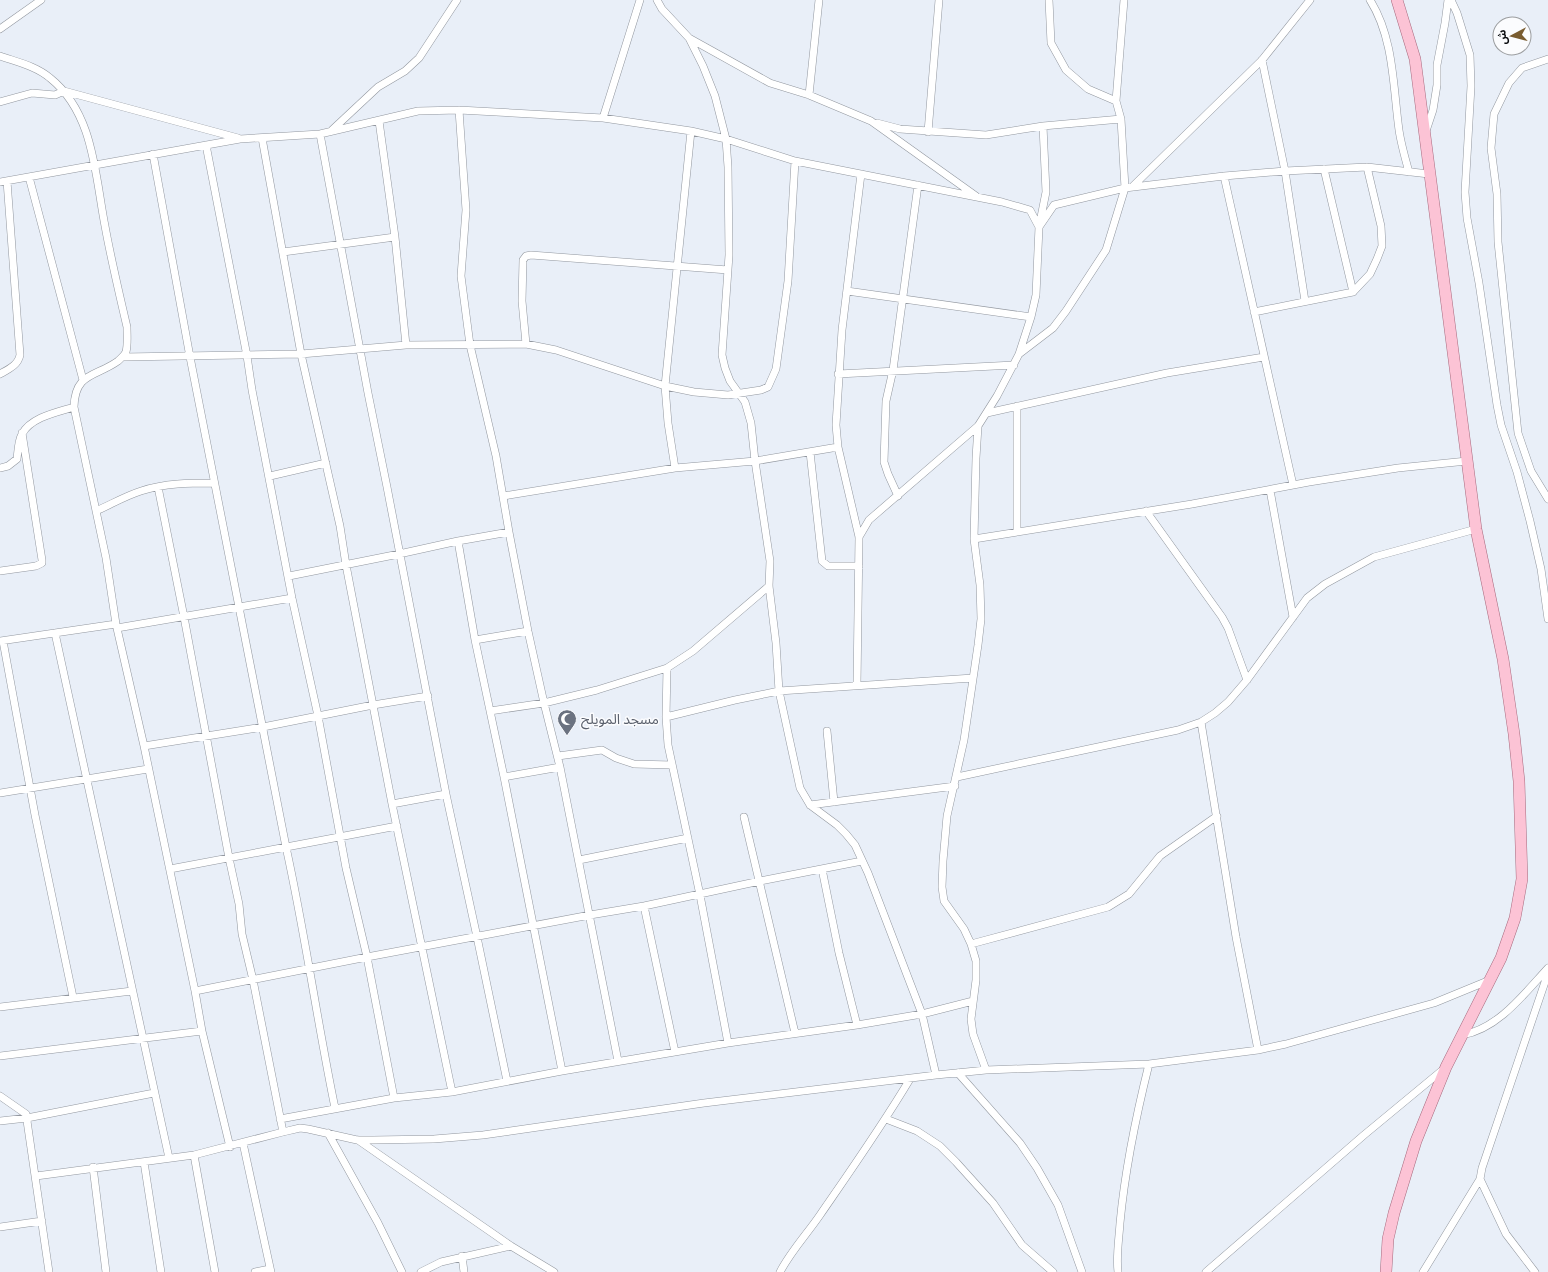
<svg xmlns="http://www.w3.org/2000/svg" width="1548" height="1272" font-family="Ubuntu,'Noto Sans Arabic',sans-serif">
  <rect width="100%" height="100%" fill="#e9eff8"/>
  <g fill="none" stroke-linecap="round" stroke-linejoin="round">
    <!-- minor casing -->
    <g stroke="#92979f" stroke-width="8">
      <path id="minor" d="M 657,0 L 662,9 L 689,38 L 703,66 L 715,96 L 726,139 L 728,167 L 729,255 L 722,355 L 725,368 L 730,381 L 745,402 L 751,423 L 755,461 L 770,561 L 769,586 L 776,643 L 779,691 L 800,788 L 810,805 L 837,825 L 846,834 L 855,845 L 868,873 L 922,1014 L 936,1075
        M 1370,0 C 1394,38 1393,87 1399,130 C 1401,144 1405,158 1409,172
        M 1451,0 L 1457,13 L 1470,55 L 1471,86 L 1465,192 L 1467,218 L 1479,283 L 1497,405 L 1501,425 L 1517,472 L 1530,521 L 1541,569 L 1548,619
        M 0,29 L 41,0
        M 689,38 L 770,83 L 809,95 L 871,121 L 976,196
        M 0,56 C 17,62 36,66 50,78 C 94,113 95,175 105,226 C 111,259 119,293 127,327 C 127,335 128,344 126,352 C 124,356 121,358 118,361 C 96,377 75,372 74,407 L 106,558 L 116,624 L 144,746 L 195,991 L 202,1031 L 230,1147
        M 1548,59 L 1522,68 L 1509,83 L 1494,114 L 1491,148 L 1497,194 L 1498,242 L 1518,433 L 1531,471 L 1548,499
        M 1262,60 L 1285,171 L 1305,301
        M 809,95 L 819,0
        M 1116,101 L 1124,0
        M 0,102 L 32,93 L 55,95 L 64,91 L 238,138
        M 459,110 L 466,210 L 461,276 L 470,345 L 496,456 L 509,532 L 528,631 L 544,703 L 560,767 L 618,1061
        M 603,118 L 640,0
        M 379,121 L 395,237 L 406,345
        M 877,123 L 900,129 L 986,135 L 1043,126 L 1121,119
        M 332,130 L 378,87 L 405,71 L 419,58 L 457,0
        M 1426,131 L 1433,110 L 1437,85 L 1437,65 L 1445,23 L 1448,0
        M 928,132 L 939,0
        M 320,134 L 368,393 L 387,487 L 446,794 L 477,937 L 507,1081
        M 262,138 L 301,354 L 340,526 L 346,565 L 392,804 L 452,1092
        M 206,145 L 247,356 L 252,390 L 292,598 L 318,716 L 346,868 L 367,957 L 394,1098
        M 153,154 L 190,357 L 286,847 C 305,933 317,1021 335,1108
        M 1324,169 L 1353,292
        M 1224,176 L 1293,485
        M 29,177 L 83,380
        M 0,182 L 240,139 L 320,134 L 418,111 L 459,110 L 603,118 L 691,131 L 726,139 L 795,161 L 1002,202 L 1030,210 L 1039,227 L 1054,205 L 1125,188 L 1224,176 L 1285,171 L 1367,167 L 1429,174
        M 1132,187 L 1262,60 L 1310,0
        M 283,252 L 395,237
        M 847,291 L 1031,317
        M 1254,312 L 1353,292 L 1370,274 L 1377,259 L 1382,246 L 1381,226 L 1367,167
        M 526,344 L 522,301 L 523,260 L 526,256 L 531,255 L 728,270
        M 1019,354 L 1053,328 L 1066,311 L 1106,250 L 1125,188 L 1121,119 L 1116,101 L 1088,89 L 1066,70 L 1051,43 L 1049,0
        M 123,357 L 301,354 L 406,345 L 526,344 L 556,350 L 665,386 L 694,392 L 728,395 L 761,390 L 768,387 L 776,369 L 788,281 L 795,161
        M 0,374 C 9,369 18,365 20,355 L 7,181
        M 838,374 L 1014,365
        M 987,413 L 1167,373 L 1264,357
        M 978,426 L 976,458 L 974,539 L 980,585 L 981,619 L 978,645 L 964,740 L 947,816 L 943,861 L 942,887 L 944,901 L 964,929 L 971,944 L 976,961 L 976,980 L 971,1019 L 973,1034 L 986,1070
        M 810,452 L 822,561 L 828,566 L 859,566
        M 0,468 L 8,466 L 17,459 C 18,451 18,441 22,434 C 31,417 58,412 74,407
        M 675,468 L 668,423 L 665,386 L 691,131
        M 270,476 L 326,463
        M 158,487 L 184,617 L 229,858 L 239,904 L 242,934 L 253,980 L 283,1132
        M 1270,490 L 1293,617
        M 503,496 L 675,468 L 755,461 L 838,447
        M 898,496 L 888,474 L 884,462 L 886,401 L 893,370 L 918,185
        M 96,511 C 110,505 125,496 141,491 C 165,483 190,483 214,483
        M 1146,511 L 1222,617 L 1228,628 L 1247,680
        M 1017,532 L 1017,406
        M 859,537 L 869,520 L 978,426 L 997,396 L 1019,354 L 1031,317 L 1036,295 L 1039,227 L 1046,192 L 1043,126
        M 974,539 L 1192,504 L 1309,482 L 1398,468 L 1467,461
        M 458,541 L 475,640 L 504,777 L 562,1071
        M 0,571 L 36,566 L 42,563 L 42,560 L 22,433
        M 289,576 L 399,554 L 458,541 L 509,532
        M 117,628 L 292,598
        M 55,633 L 169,1158
        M 475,640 L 528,631
        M 0,641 L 116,624
        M 3,641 L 35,815 L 73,997
        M 667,668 L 666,717 L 668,745 L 700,895 L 728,1043
        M 857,685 L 859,537 L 838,447 L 836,425 L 842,330 L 861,174
        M 490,711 L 544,703 L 597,690 L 667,668 L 693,651 L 769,586
        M 666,717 L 735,700 L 779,691 L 973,678
        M 1201,722 L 1236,937 L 1258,1050
        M 827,731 L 834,802
        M 144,746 L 263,727 L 373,705 L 428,696
        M 558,756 L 602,750 L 616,758 L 634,764 L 672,765
        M 504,777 L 560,767
        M 957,777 L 1178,730 L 1201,722 L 1215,713 L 1228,702 L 1247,680 L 1307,598 L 1325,584 L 1374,557 L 1476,529
        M 0,793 L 148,769
        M 392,804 L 446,794
        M 810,805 L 955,786
        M 744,817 L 795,1033
        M 579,860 L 688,838
        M 170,869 L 397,826
        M 822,869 L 839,953 L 857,1025
        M 644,906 L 675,1052
        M 971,944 L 1108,907 L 1129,894 L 1160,856 L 1217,816
        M 195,991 L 367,957 L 590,915 L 644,906 L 760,881 L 862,861
        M 0,1007 L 132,991
        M 1462,1035 C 1498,1029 1524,994 1548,968
        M 0,1056 L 202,1031
        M 958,1073 L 1020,1143 L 1037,1168 L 1058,1205 L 1082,1272
        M 0,1096 L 26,1114 L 49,1272
        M 280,1119 L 394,1098 L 452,1092 L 562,1071 L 728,1043 L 857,1025 L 922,1014 L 973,1001
        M 886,1119 L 917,1131 L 940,1146 L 956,1162 L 993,1203 L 1022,1245 L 1053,1272
        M 0,1121 L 27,1118 L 154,1093
        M 328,1133 L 378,1223 L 402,1272
        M 358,1140 L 511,1246 L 554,1272
        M 243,1143 L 271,1272
        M 194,1155 L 215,1272
        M 144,1162 L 161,1272
        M 93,1167 L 106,1272
        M 36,1176 L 194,1155 L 283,1132 L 300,1128 L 308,1129 L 357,1140 L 373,1140 L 434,1139 L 483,1135 L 704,1103 L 936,1075 L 986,1070 L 1149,1064 L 1258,1050 L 1286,1044 L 1434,1003 L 1490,980
        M 1480,1179 L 1506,1234 L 1535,1272
        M 0,1227 L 42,1221
        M 462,1256 L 464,1272
        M 255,1272 L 270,1269
        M 421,1272 L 441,1262 L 511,1246
        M 780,1272 C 791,1251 807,1234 820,1215 C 851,1170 882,1126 910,1079
        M 1118,1272 C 1116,1256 1119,1239 1120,1223 C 1125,1170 1136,1116 1149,1064
        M 1206,1272 L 1364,1135 L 1445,1068
        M 1423,1272 L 1480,1179 L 1482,1168 L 1548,973"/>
    </g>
    <!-- primary casing -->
    <g stroke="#a76a7e" stroke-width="12">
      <path id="primary" d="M 1386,1272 L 1388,1239 L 1394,1213 L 1416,1141 L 1446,1067 L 1501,958 L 1515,918 L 1522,879 L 1519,781 L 1514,734 L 1503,659 L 1476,529 L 1415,59 L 1397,0"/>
    </g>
    <!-- minor -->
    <use href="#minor" stroke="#fff" stroke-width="7"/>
    <!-- primary -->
    <use href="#primary" stroke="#fcc3d5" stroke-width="11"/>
  </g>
  <!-- icons -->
  <defs>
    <g id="mosque-pin" transform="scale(1)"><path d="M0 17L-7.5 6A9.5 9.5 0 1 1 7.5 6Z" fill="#6b7280" stroke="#fbfcfe"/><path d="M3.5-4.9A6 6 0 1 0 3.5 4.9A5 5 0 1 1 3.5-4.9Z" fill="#fff"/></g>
  </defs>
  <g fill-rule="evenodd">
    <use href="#mosque-pin" x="567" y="719"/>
  </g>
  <g text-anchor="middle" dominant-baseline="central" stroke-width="3" stroke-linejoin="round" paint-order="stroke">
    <!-- worship labels -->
    <g font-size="14" fill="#5b616d" stroke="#fbfcfe" text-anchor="start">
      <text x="581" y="719">مسجد المويلح</text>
    </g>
  </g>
  <!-- north arrow -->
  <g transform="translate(1512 36) rotate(263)"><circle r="19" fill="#fbfcfe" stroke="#9b9d9f"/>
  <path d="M0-3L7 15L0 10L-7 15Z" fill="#795c30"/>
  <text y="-6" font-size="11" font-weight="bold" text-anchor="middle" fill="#0c0e11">ش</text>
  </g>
</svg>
